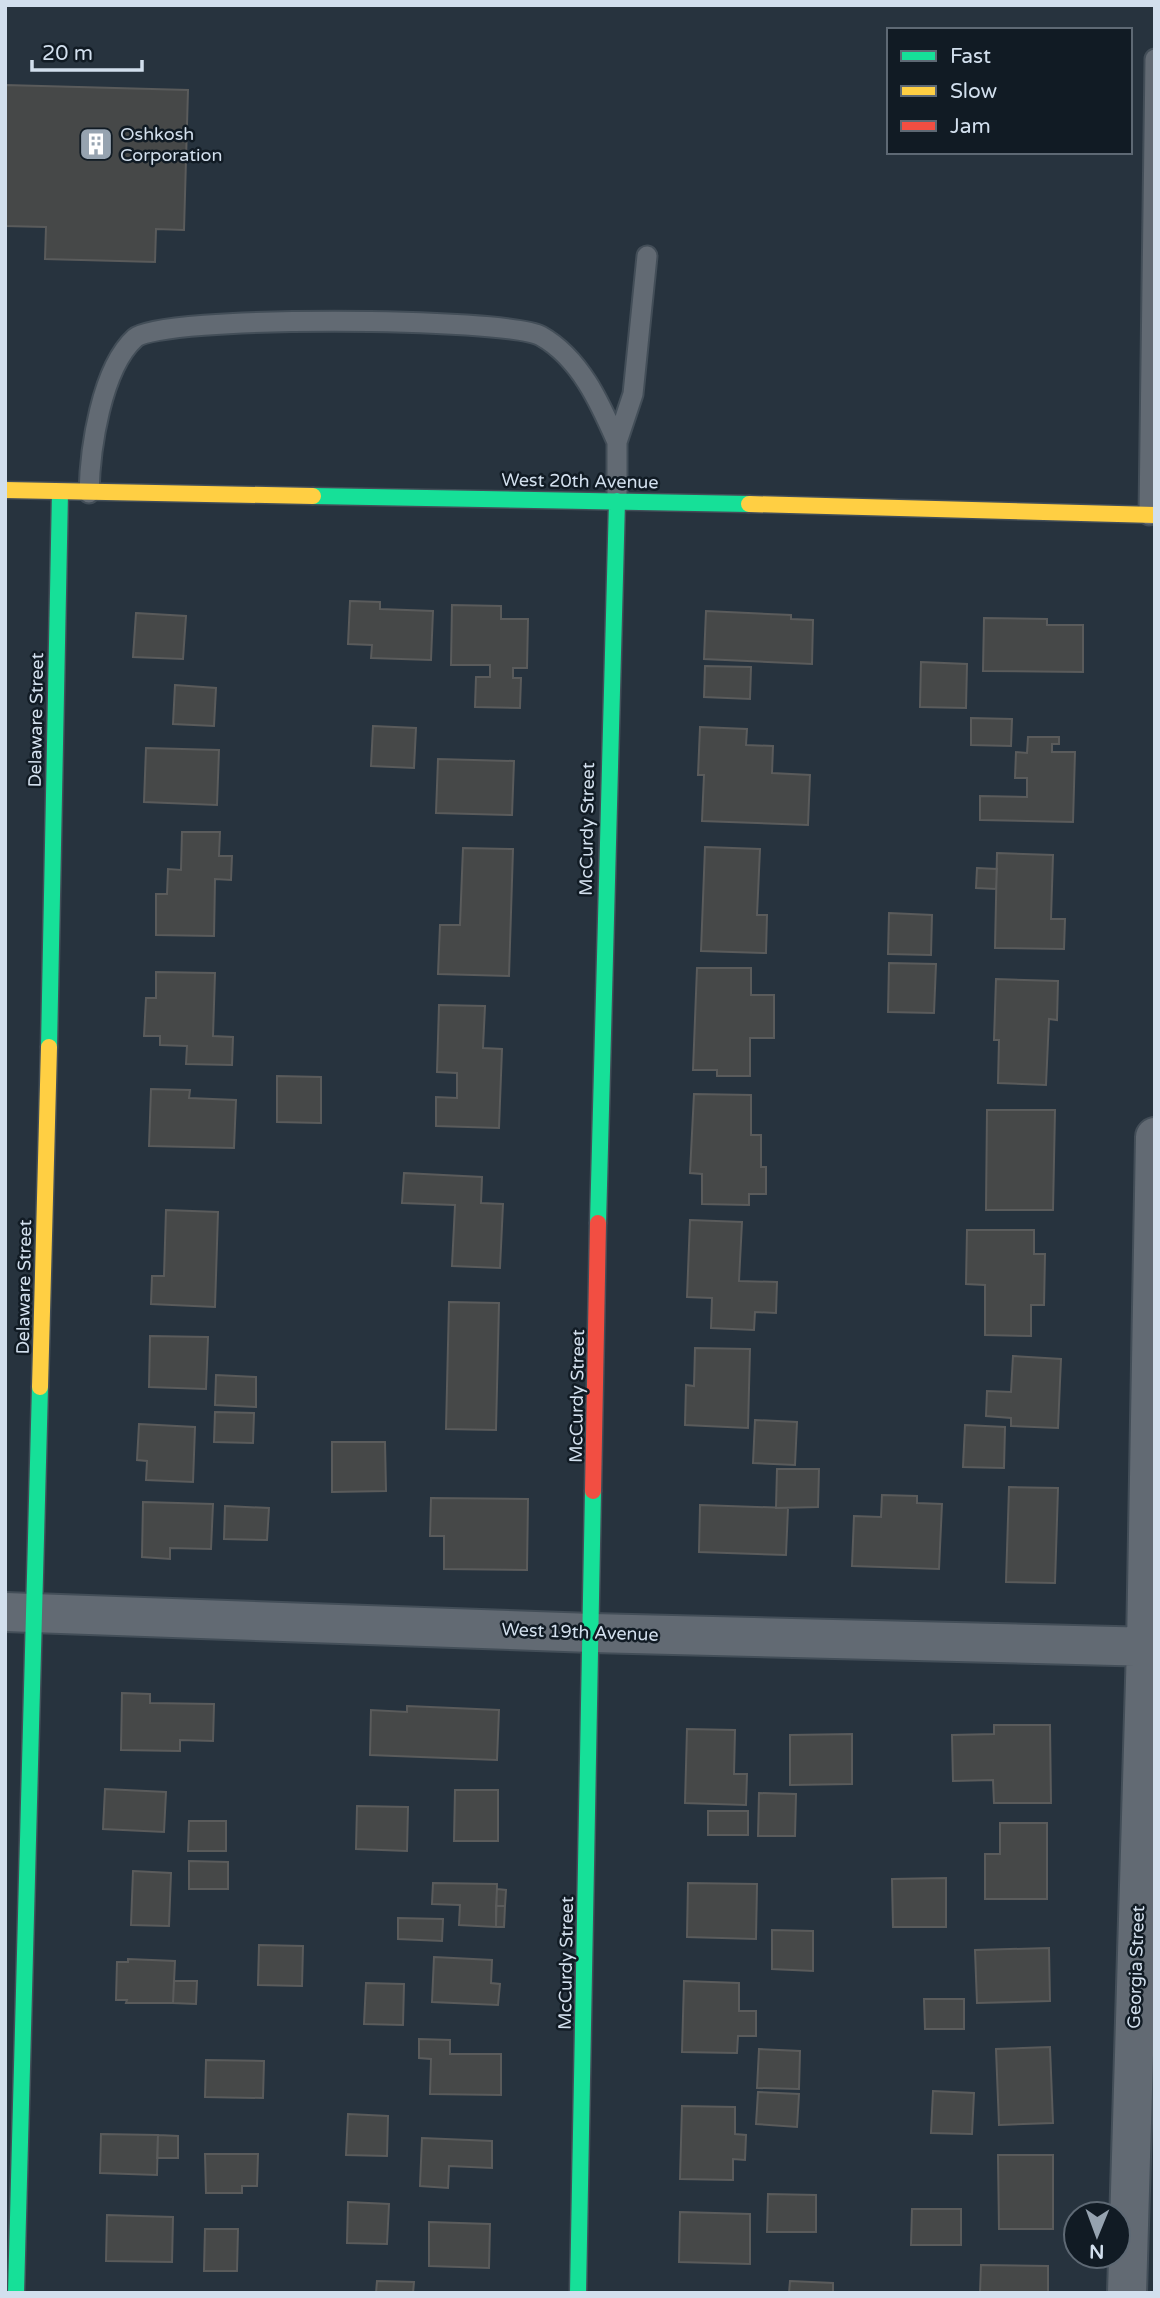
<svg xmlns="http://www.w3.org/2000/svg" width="1160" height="2298" font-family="'Varela Round',sans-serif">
  <rect width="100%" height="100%" fill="#27333e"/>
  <!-- building -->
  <path fill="#464848" stroke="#5a5b5b" stroke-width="2" d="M 5,85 L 188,90 L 184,230 L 156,229 L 155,262 L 45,259 L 46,227 L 5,226 Z
    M 350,601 L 380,602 L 380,609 L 433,611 L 431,660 L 371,658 L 372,645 L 348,644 Z
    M 452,605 L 501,606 L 501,619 L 528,619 L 527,668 L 513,668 L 513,678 L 521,678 L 520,708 L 475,707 L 476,677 L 490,677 L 490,665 L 451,665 Z
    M 706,611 L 791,615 L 791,619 L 813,620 L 812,664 L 704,659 Z
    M 136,613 L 186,616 L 183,659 L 133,657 Z
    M 984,618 L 1047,619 L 1047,625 L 1083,625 L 1083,672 L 983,671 Z
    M 921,662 L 967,664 L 966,708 L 920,707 Z
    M 705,666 L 751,667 L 750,699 L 704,697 Z
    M 175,685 L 216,688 L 214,726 L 173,724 Z
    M 971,718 L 1012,719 L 1011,746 L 971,745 Z
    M 373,726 L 416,728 L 414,768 L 371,766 Z
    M 700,727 L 747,729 L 746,745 L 773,746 L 772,773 L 810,775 L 808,825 L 702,821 L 704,775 L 698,775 Z
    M 1028,737 L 1059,737 L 1059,744 L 1052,744 L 1052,752 L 1075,752 L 1073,822 L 980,820 L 980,796 L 1027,797 L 1027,778 L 1015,778 L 1016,752 L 1027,753 Z
    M 146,748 L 219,750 L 217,805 L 144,802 Z
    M 438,759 L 514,761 L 512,815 L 436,813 Z
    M 182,832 L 220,832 L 219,856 L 232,856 L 231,880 L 215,879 L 214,936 L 156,935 L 156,894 L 167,894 L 168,869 L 181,870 Z
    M 705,847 L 760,849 L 757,915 L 767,915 L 766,953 L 701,951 Z
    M 463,848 L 513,849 L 509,976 L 438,974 L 440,925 L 460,925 Z
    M 997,853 L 1053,855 L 1051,919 L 1065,919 L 1064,949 L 995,948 Z
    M 977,868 L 997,869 L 996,889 L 976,888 Z
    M 889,913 L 932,915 L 931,955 L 888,954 Z
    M 889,963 L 936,964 L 934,1013 L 888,1012 Z
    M 697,968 L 751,968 L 751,995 L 774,995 L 774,1038 L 750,1038 L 750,1076 L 717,1076 L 717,1070 L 693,1070 Z
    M 156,972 L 215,973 L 213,1036 L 233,1037 L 232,1065 L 186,1064 L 187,1046 L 160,1045 L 160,1036 L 144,1036 L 146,998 L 156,998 Z
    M 996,979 L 1058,981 L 1057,1020 L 1049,1019 L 1046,1085 L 998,1083 L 999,1040 L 994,1040 Z
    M 439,1005 L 485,1006 L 483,1048 L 502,1049 L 499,1128 L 436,1126 L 436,1097 L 457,1098 L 457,1073 L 437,1072 Z
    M 277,1076 L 321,1077 L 321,1123 L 277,1122 Z
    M 151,1089 L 190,1090 L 189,1098 L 236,1100 L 234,1148 L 149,1146 Z
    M 694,1094 L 751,1095 L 751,1135 L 761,1135 L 761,1167 L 766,1167 L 766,1194 L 749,1194 L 749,1205 L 702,1204 L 702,1174 L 690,1173 Z
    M 987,1110 L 1055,1110 L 1053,1210 L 986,1210 Z
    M 404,1173 L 482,1177 L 481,1203 L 503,1204 L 500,1268 L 452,1266 L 455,1205 L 402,1203 Z
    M 166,1210 L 218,1212 L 215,1307 L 151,1304 L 152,1276 L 164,1276 Z
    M 690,1220 L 742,1222 L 739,1281 L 777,1282 L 776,1313 L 755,1312 L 754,1330 L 711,1328 L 712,1298 L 687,1297 Z
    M 967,1230 L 1034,1230 L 1034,1254 L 1045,1254 L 1044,1305 L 1031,1305 L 1031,1336 L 985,1335 L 985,1285 L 966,1284 Z
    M 449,1302 L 499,1303 L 496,1430 L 446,1429 Z
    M 150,1336 L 208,1337 L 206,1389 L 149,1387 Z
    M 695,1348 L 750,1349 L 748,1428 L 685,1425 L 686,1385 L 694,1386 Z
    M 1013,1356 L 1061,1359 L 1058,1428 L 1011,1426 L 1011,1418 L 986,1416 L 987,1391 L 1011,1392 Z
    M 216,1375 L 256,1377 L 256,1407 L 215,1405 Z
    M 215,1412 L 254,1413 L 253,1443 L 214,1442 Z
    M 755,1420 L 797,1422 L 795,1465 L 753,1463 Z
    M 139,1424 L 195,1427 L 193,1482 L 146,1480 L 147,1461 L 137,1460 Z
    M 965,1425 L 1005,1427 L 1004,1468 L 963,1467 Z
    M 332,1442 L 385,1442 L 386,1491 L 332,1492 Z
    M 777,1469 L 819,1469 L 818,1507 L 776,1508 Z
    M 1009,1487 L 1058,1488 L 1055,1583 L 1006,1582 Z
    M 882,1495 L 917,1496 L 917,1503 L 942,1504 L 939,1569 L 852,1566 L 854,1516 L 881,1517 Z
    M 431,1498 L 528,1499 L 527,1570 L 444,1569 L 444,1536 L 430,1536 Z
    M 143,1502 L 213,1504 L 211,1549 L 170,1548 L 170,1559 L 142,1557 Z
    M 700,1505 L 788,1508 L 786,1555 L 699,1552 Z
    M 225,1506 L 269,1508 L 267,1540 L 224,1539 Z
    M 122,1693 L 150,1694 L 150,1703 L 214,1704 L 213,1741 L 180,1740 L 180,1751 L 121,1750 Z
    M 407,1706 L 499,1710 L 497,1760 L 370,1755 L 371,1710 L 407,1712 Z
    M 994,1725 L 1050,1725 L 1051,1803 L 994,1803 L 993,1780 L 953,1781 L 952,1735 L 994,1734 Z
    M 687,1729 L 735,1730 L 734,1774 L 747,1774 L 746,1805 L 685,1803 Z
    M 852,1734 L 852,1784 L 790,1785 L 790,1735 Z
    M 105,1789 L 166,1792 L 164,1832 L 103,1829 Z
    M 455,1790 L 498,1790 L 498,1841 L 454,1841 Z
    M 759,1793 L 796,1794 L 795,1836 L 758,1836 Z
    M 357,1806 L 408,1807 L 407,1851 L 356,1849 Z
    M 708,1811 L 748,1811 L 748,1835 L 708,1835 Z
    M 189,1821 L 226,1821 L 226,1851 L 188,1851 Z
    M 1000,1823 L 1047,1823 L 1047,1899 L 985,1899 L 985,1854 L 1000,1854 Z
    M 189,1861 L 228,1862 L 228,1889 L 189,1889 Z
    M 133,1871 L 171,1873 L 169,1926 L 131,1925 Z
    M 946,1878 L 946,1927 L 893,1927 L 892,1879 Z
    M 433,1883 L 497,1884 L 496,1927 L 459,1925 L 460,1905 L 432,1904 Z
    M 688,1883 L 757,1884 L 756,1939 L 687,1937 Z
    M 497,1889 L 506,1890 L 505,1906 L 496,1906 Z
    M 496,1906 L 505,1906 L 504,1927 L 496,1927 Z
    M 398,1918 L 443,1919 L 442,1941 L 398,1939 Z
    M 772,1930 L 813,1931 L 813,1971 L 772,1969 Z
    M 259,1945 L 303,1946 L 302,1986 L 258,1985 Z
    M 1049,1948 L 1050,2001 L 977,2003 L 975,1950 Z
    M 434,1957 L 492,1960 L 491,1983 L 500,1984 L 498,2005 L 432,2002 Z
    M 128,1959 L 175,1961 L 173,2003 L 126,2003 L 127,2000 L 116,2000 L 117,1962 L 128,1962 Z
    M 174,1981 L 197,1981 L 196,2004 L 173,2003 Z
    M 684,1981 L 739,1983 L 739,2011 L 756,2011 L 756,2036 L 738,2036 L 737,2053 L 682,2052 Z
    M 366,1983 L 404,1984 L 403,2025 L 364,2024 Z
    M 924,1999 L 964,1999 L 964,2029 L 925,2029 Z
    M 419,2039 L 450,2040 L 450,2054 L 501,2054 L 501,2095 L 430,2094 L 431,2059 L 419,2058 Z
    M 1050,2047 L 1053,2123 L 999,2125 L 996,2049 Z
    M 759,2049 L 800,2051 L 799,2089 L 757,2088 Z
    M 206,2060 L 264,2061 L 263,2098 L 205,2097 Z
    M 933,2091 L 974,2093 L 972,2134 L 931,2133 Z
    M 758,2092 L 799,2094 L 797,2127 L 756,2124 Z
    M 682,2106 L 735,2107 L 735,2134 L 746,2135 L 745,2160 L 733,2159 L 733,2180 L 680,2179 Z
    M 348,2114 L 388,2116 L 387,2156 L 346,2155 Z
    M 101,2134 L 158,2135 L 157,2175 L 100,2173 Z
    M 158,2135 L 178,2136 L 178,2158 L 157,2158 Z
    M 422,2138 L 492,2141 L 492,2168 L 449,2166 L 448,2188 L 420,2186 Z
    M 205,2154 L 258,2154 L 257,2186 L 242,2186 L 242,2193 L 206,2193 Z
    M 998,2155 L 1053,2155 L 1053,2229 L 999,2229 Z
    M 768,2194 L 816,2195 L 816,2232 L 767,2232 Z
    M 348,2202 L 389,2204 L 387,2244 L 347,2243 Z
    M 912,2209 L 961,2209 L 961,2245 L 911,2245 Z
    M 680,2212 L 750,2214 L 750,2264 L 679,2262 Z
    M 107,2215 L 173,2217 L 172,2262 L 106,2261 Z
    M 429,2222 L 490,2224 L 489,2268 L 429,2266 Z
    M 205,2229 L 238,2229 L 237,2271 L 204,2271 Z
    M 981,2265 L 1048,2266 L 1048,2293 L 980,2293 Z
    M 377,2281 L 414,2282 L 413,2293 L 376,2293 Z
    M 790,2281 L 833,2283 L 833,2293 L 789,2293 Z"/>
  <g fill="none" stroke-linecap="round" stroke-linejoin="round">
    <!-- lane casing -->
    <g stroke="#434e58" stroke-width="23">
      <path id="lane" d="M 89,493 C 90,449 101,369 135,338 C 160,315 506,317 541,336 C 580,358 600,403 617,442
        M 617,501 L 617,442 L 633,394 L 647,256
        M 1149,515 L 1155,59"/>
    </g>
    <!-- street casing -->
    <g stroke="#434e58" stroke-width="42">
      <path id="street" d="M 5,1612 L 592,1633 L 1155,1647
        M 1127,2293 L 1146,1647 L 1155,1137"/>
    </g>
    <!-- fast casing -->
    <g stroke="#434e58" stroke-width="19">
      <path id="fast" d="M 313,496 L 749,504
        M 49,1047 L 60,492
        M 598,1223 L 617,501
        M 16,2293 L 40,1387
        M 578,2293 L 593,1491"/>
    </g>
    <!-- slow casing -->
    <g stroke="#434e58" stroke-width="19">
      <path id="slow" d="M 5,490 L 313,496
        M 749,504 L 1155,515
        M 40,1387 L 49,1047"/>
    </g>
    <!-- jam casing -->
    <g stroke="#434e58" stroke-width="19">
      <path id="jam" d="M 593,1491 L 598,1223"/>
    </g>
    <!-- lane -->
    <use href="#lane" stroke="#626a73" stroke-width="19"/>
    <!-- street -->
    <use href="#street" stroke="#626a73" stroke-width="38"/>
    <!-- fast -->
    <use href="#fast" stroke="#16e098" stroke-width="16"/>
    <!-- slow -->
    <use href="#slow" stroke="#ffcf43" stroke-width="16"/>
    <!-- jam -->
    <use href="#jam" stroke="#f24e42" stroke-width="16"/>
  </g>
  <!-- icons -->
  <defs>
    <g id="building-square" transform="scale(1.75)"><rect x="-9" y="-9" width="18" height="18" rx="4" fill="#96a3b0" stroke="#111b24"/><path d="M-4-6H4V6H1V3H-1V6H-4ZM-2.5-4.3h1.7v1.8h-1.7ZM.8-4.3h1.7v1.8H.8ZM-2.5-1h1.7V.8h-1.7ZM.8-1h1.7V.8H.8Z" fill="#fff"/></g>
  </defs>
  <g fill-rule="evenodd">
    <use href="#building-square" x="96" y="144"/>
  </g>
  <g text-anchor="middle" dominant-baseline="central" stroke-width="5" stroke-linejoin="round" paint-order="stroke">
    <!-- poi labels -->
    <g font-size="18" fill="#d2dfed" stroke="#111b24" text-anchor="start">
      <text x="120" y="134">Oshkosh<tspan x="120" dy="21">Corporation</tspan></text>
    </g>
    <!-- street labels -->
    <g font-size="18" fill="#d2dfed" stroke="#111b24">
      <text transform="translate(580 481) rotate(1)">West 20th Avenue</text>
      <text transform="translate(36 720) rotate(-89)">Delaware Street</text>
      <text transform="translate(587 829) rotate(-89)">McCurdy Street</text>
      <text transform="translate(24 1287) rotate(-89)">Delaware Street</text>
      <text transform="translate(577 1396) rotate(-89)">McCurdy Street</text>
      <text transform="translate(580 1632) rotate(2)">West 19th Avenue</text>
      <text transform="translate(566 1963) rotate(-89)">McCurdy Street</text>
      <text transform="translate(1136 1967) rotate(-88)">Georgia Street</text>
    </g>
  </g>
  <!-- border -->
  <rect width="1160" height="2298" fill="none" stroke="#d2dfed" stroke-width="14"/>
  <!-- legend -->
  <rect x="887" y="28" width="245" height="126" fill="#111b24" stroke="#5e6974" stroke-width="2"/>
  <rect x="901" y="51" width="35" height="10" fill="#16e098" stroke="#5e6974" stroke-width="2"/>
  <text x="950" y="63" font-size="21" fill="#d2dfed">Fast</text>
  <rect x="901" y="86" width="35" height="10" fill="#ffcf43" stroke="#5e6974" stroke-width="2"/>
  <text x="950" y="98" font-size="21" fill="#d2dfed">Slow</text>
  <rect x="901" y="121" width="35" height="10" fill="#f24e42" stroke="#5e6974" stroke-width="2"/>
  <text x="950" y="133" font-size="21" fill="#d2dfed">Jam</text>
  <!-- north arrow -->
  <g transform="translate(1097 2235) rotate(181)"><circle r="33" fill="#111b24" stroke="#5e6974" stroke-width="2"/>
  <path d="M0-5L12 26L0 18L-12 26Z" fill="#96a3b0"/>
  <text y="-10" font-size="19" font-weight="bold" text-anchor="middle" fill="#d2dfed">N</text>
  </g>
  <!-- scale -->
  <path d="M32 60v10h110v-10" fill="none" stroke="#d2dfed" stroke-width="3.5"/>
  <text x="42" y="60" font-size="21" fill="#d2dfed" stroke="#111b24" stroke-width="5" paint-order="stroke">20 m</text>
</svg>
